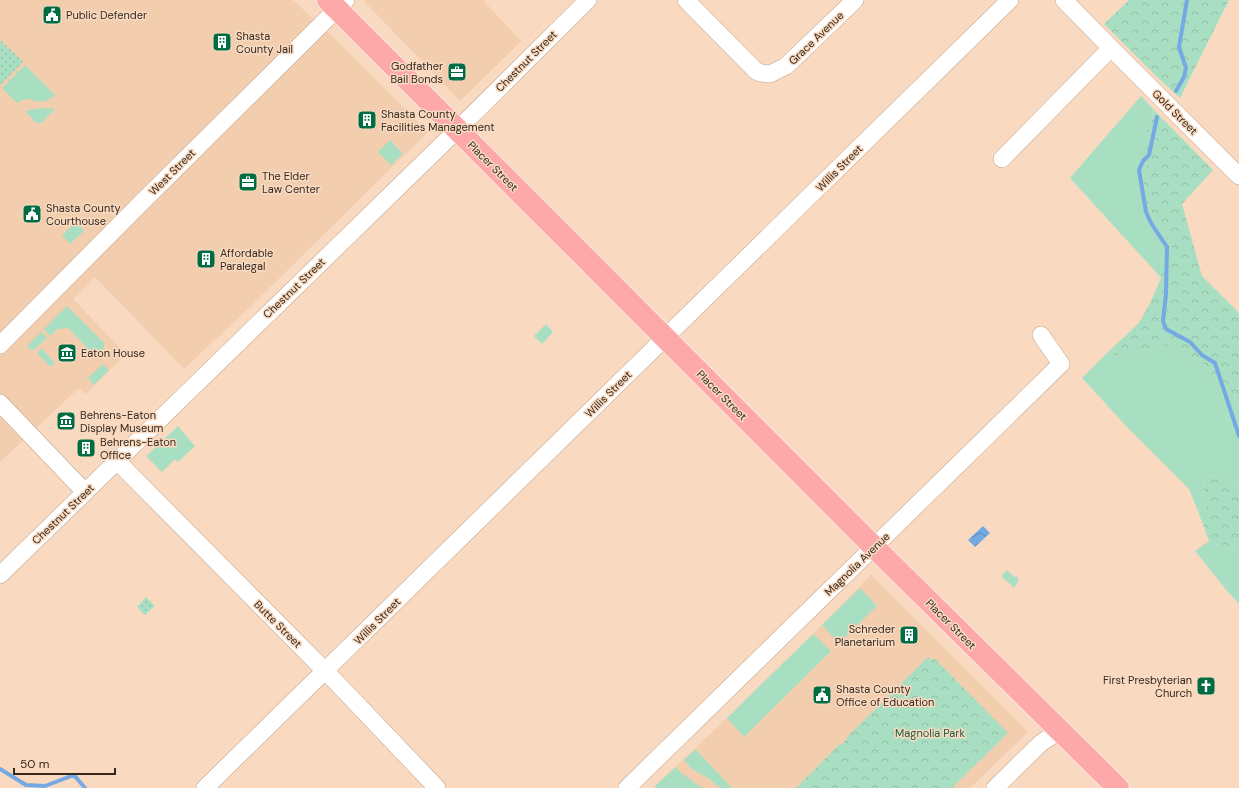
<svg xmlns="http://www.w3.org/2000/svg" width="1239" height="788" font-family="'DM Sans',sans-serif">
  <defs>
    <pattern id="forest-crowns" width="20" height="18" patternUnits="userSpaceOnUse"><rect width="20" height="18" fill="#a8dfc3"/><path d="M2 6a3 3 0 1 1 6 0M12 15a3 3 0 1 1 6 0" fill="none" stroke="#91bfa7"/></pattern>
    <pattern id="garden-dots" width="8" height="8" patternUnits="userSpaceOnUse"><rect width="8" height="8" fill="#a8dfc3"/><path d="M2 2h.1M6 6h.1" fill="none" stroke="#91bfa7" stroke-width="1.8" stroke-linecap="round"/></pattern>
    <pattern id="water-waves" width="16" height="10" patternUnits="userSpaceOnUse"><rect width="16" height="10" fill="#74a9e3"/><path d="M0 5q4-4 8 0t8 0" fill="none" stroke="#608ab7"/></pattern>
  </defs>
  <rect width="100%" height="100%" fill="#f9dac0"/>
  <!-- built -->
  <path fill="#f2ceaf" d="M 0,0 L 293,0 L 335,39 L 427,131 L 427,133 L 248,309 L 184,369 L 95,277 L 73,299 L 126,354 L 86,394 L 79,388 L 0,462 Z
    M 363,0 L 483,0 L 521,41 L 460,101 Z
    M 871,575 L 1028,732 L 970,788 L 653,788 L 727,718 L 822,625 Z"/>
  <!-- grass -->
  <path fill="#a8dfc3" d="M 25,65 L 55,95 C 37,111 32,91 17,103 L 2,88 Z
    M 1141,96 L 1154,110 L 1147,130 L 1147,166 L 1144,175 L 1144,185 L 1146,201 L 1153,216 L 1172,247 L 1154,270 L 1070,178 Z
    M 41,108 L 55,109 L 41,123 L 36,123 L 25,111 Z
    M 390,140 L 403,154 L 391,165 L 378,152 Z
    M 76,222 L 84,231 L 70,244 L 62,235 Z
    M 67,306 L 104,343 L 104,347 L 95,356 L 68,328 L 57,329 L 50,336 L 44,329 Z
    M 546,324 L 553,332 L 542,344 L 534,336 Z
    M 41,332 L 47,338 L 32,351 L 27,346 Z
    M 1162,345 L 1171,347 L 1201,362 L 1239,402 L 1239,485 L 1211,475 L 1203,481 L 1204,493 L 1208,507 L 1198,511 L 1189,489 L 1129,429 L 1082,378 L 1108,352 L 1121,357 Z
    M 41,348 L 55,363 L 50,367 L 37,353 Z
    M 103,364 L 109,370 L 94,385 L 88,378 Z
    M 178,426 L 195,446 L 178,462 L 175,459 L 162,472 L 146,456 Z
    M 1209,541 L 1239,552 L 1239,604 L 1228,592 L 1195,551 Z
    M 1007,570 L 1014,577 L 1016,576 L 1019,580 L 1014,588 L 1001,576 Z
    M 860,588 L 877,606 L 839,643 L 822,625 Z
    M 813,634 L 831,651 L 744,737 L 727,718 Z
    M 695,749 L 731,787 L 732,788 L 720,788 L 708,778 L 692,769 L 684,760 Z
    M 676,767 L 680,772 L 702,788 L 657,788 L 655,786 Z"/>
  <!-- forest -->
  <path fill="url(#forest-crowns)" d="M 1129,0 L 1229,0 L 1180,98 L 1159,79 L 1104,24 Z
    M 1154,110 L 1213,170 L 1182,204 L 1202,276 L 1239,313 L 1239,402 L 1201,362 L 1171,347 L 1162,345 L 1121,357 L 1108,352 L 1139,323 L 1150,303 L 1161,278 L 1154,270 L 1172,247 L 1153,216 L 1146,201 L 1144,185 L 1144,175 L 1147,166 L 1147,130 Z
    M 1211,475 L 1239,485 L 1239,552 L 1209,541 L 1198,511 L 1208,507 L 1204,493 L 1203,481 Z
    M 928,657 L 932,660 L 934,658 L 1008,733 L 952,788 L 797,788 L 797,787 L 840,744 L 841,745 L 847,739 L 846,738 Z"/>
  <!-- garden -->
  <path fill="url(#garden-dots)" d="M 0,40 L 23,62 L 0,85 Z
    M 146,597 L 155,606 L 145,615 L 137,607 Z"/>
  <!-- water -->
  <path fill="url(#water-waves)" d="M 983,526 L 990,533 L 975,547 L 968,540 Z"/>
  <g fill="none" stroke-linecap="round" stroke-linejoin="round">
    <!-- stream -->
    <path stroke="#74a9e3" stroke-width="4" d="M 1176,91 L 1184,77 L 1186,68 L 1179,47 L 1187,0
      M 1157,117 L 1149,155 L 1143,161 L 1139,170 L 1146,212 L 1151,223 L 1167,247 L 1166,294 L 1163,321 L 1166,329 L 1190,342 L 1202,355 L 1215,363 L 1239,436
      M 0,769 L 26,785 L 45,786 L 74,775 L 85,788"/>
    <!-- minor casing -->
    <g stroke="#c0a38a" stroke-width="18">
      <path id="minor" d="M 686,0 L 756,71 L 761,73 L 770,74 L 786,66 L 855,0
        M 1064,0 L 1111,48 L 1239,176
        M 1002,159 L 1111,48
        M 0,345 L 141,203 L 346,0
        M 0,403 L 85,492
        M 118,462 L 336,682 L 437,788
        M 0,575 L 457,130 L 588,0
        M 205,788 L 1010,0
        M 627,788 L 1061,364 L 1041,335
        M 995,788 L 1041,743 L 1059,731"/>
    </g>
    <!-- major casing -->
    <g stroke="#fff" stroke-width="23">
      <path id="major" d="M 328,0 L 874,547 L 1118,788"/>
    </g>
    <!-- minor -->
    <use href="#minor" stroke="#fff" stroke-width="17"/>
    <!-- major -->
    <use href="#major" stroke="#fda8a9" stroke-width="22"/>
  </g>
  <!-- icons -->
  <defs>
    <g id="civic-square" transform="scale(1)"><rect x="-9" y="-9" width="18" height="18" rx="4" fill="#006c43" stroke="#f9dac0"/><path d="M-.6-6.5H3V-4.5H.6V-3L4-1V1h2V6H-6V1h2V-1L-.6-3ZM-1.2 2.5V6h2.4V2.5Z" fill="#fff"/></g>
    <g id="building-square" transform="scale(1)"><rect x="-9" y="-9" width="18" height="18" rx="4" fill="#006c43" stroke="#f9dac0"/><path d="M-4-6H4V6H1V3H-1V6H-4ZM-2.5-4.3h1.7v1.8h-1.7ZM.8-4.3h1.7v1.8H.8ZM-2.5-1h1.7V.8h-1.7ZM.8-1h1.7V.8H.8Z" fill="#fff"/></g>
    <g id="office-square" transform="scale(1)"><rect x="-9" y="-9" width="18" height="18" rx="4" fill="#006c43" stroke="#f9dac0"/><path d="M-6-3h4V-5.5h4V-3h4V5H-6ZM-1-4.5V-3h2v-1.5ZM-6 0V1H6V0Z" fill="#fff"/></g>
    <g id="museum-square" transform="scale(1)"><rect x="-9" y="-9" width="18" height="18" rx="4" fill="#006c43" stroke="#f9dac0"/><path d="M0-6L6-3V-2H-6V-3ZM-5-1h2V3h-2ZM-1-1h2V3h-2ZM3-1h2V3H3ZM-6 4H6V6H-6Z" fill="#fff"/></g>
    <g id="church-square" transform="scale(1)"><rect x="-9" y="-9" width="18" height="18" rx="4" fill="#006c43" stroke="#f9dac0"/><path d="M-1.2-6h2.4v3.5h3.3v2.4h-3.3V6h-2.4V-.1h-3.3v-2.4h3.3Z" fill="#fff"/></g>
  </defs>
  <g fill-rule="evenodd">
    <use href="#civic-square" x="52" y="15"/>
    <use href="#building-square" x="222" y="42"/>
    <use href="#office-square" x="457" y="72"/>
    <use href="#building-square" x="367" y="120"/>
    <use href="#office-square" x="248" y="182"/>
    <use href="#civic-square" x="32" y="214"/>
    <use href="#building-square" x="206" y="259"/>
    <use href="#museum-square" x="67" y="353"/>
    <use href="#museum-square" x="66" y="421"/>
    <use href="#building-square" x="86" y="448"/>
    <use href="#building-square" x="909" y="635"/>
    <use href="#church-square" x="1206" y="686"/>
    <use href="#civic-square" x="822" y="695"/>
  </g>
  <g text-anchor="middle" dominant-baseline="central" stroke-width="3" stroke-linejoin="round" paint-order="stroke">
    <!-- poi labels -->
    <g font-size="11" fill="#35291f" stroke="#f9dac0" text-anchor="start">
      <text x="66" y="15">Public Defender</text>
      <text x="236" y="36">Shasta<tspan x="236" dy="13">County Jail</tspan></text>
      <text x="443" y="66" text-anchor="end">Godfather<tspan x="443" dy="13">Bail Bonds</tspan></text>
      <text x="381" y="114">Shasta County<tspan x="381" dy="13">Facilities Management</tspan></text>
      <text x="262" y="176">The Elder<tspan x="262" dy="13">Law Center</tspan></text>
      <text x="46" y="208">Shasta County<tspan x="46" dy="13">Courthouse</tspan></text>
      <text x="220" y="253">Affordable<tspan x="220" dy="13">Paralegal</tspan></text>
      <text x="81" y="353">Eaton House</text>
      <text x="80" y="415">Behrens-Eaton<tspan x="80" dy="13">Display Museum</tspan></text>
      <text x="100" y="442">Behrens-Eaton<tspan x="100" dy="13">Office</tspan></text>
      <text x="895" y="629" text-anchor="end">Schreder<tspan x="895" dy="13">Planetarium</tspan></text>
      <text x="1192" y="680" text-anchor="end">First Presbyterian<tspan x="1192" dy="13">Church</tspan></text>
      <text x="836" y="689">Shasta County<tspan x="836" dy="13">Office of Education</tspan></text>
    </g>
    <!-- street labels -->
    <g font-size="11" fill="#35291f" stroke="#f9dac0">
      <text transform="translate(816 38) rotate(-44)">Grace Avenue</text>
      <text transform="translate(526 61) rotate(-45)">Chestnut Street</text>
      <text transform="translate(1175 112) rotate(45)">Gold Street</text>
      <text transform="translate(493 166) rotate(45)">Placer Street</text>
      <text transform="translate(839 168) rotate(-45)">Willis Street</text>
      <text transform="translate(172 172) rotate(-45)">West Street</text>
      <text transform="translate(294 288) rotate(-44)">Chestnut Street</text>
      <text transform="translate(608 394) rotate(-45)">Willis Street</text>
      <text transform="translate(722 395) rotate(45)">Placer Street</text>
      <text transform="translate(63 514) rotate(-44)">Chestnut Street</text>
      <text transform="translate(857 564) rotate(-44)">Magnolia Avenue</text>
      <text transform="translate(377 621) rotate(-45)">Willis Street</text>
      <text transform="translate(278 624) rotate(45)">Butte Street</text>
      <text transform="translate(951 624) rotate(45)">Placer Street</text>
    </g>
    <!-- park labels -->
    <g font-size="11" fill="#1d5e43" stroke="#f9dac0">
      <text x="930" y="733">Magnolia Park</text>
    </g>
  </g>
  <!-- scale -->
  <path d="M14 768v6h101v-6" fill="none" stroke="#35291f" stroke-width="2"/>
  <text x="20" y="768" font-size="12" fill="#35291f" stroke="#f9dac0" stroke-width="3" paint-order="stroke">50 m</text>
</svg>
